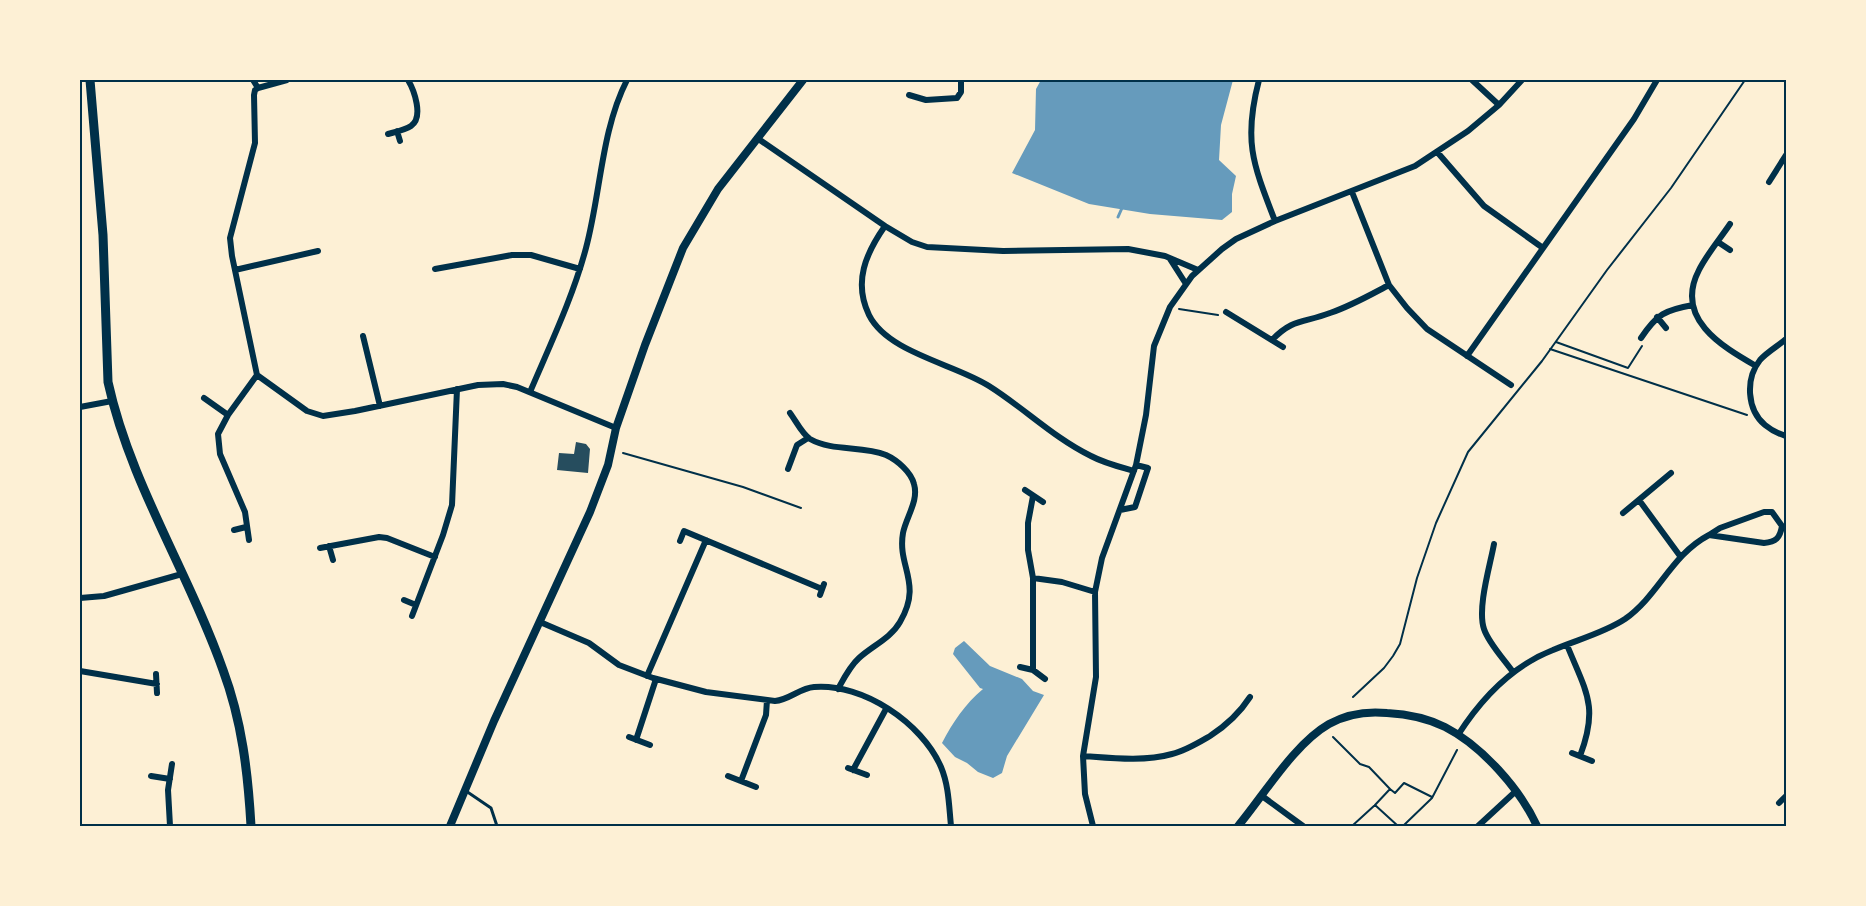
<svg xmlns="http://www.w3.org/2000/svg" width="1866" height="906" font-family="Commissioner,sans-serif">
  <rect width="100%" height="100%" fill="#fdf0d5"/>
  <!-- water -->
  <path fill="#669bbc" d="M 1041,80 L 1233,80 L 1221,125 L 1219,160 L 1236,176 L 1232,194 L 1232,212 L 1222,220 L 1150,214 L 1089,204 L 1012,173 L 1035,130 L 1036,89 Z
    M 964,641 L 990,666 L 1022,679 L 1033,691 L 1044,695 L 1007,756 L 1002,773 L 993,778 L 978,772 L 967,763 L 955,757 L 942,743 C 953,722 965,704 983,689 L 980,688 L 953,654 L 955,648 Z"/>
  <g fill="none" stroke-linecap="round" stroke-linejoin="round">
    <!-- stream -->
    <path stroke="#669bbc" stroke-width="3" d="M 1118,217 L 1122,208"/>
  </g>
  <!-- building -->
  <path fill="#264d5e" d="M 576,442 L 586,444 L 590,449 L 588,473 L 557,470 L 559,453 L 574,454 Z"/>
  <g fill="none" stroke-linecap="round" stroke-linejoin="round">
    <!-- path -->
    <path stroke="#003049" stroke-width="2" d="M 1179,309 L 1218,315
      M 1556,342 L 1628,368 L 1642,346
      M 1550,349 L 1747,415
      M 623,453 L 743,487 L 801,508
      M 1353,697 L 1384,668 L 1393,656 L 1400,644 L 1417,578 L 1436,523 L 1468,452 L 1542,361 L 1607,270 L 1671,188 L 1745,80
      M 1333,737 L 1360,764 L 1369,767 L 1390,789 L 1375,805 L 1398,826
      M 1390,789 L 1395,793 L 1404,783 L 1432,797
      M 1352,826 L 1375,805
      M 1403,826 L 1432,798 L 1457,750"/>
    <!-- service -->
    <path stroke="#003049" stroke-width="3" d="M 466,791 L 491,808 L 497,826"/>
    <!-- minor -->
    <path stroke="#003049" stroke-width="6" d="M 253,80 L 258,88
      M 1259,80 C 1243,141 1253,164 1275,221
      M 1472,80 L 1499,105
      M 258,88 L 287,80
      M 909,95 L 926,100 L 957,98 L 961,92 L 961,80
      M 397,131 L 400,141
      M 388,134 C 395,132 405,130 411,126 C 424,117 414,90 408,80
      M 757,138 L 885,226 L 912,242 L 927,247 L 1003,251 L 1128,249 L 1165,256 L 1198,270
      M 1438,153 L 1484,206 L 1543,248
      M 1769,182 L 1786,155
      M 1352,192 L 1389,285 L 1407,308 L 1427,329 L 1511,385
      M 1730,224 C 1720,239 1707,254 1699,270 C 1674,318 1721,346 1756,366
      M 885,226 C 866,253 853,282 869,315 C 888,353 955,364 989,386 C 1024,408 1054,438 1091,456 C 1104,463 1120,467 1134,471
      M 1718,242 L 1730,250
      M 1170,259 L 1186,284
      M 435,269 L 512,255 L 531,255 L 580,269
      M 235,270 L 318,251
      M 1226,312 L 1283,347
      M 1657,317 L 1666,328
      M 363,336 L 380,406
      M 1641,338 C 1657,314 1665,310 1693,305
      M 1786,339 C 1778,346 1767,352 1760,360 C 1745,379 1747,410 1765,425 C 1771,430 1779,434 1786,436
      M 1272,340 C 1293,318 1304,323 1330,313 C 1351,306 1370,295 1389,285
      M 1467,356 L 1634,119 L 1657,80
      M 257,375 L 307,411 L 323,416 L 355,411 L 478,385 L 503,384 L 517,387 L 616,428
      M 257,375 L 232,256 L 230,238 L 255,143 L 254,95 L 255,90 L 258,88
      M 530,392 C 550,345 573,297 586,248 C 601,192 601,131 627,80
      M 204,398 L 228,415
      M 80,407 L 112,401
      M 790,413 C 796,421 802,434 810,439 C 833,452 862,445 886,455 C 897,460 911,472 914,484 C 919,501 906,517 903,533 C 897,567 923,583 900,622 C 891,638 872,646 859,658 C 850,666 844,678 838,689
      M 788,469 L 797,445 L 808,438
      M 1025,490 L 1043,502
      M 1639,500 L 1680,556
      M 1120,510 L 1135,507 L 1148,468 L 1136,465
      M 1764,512 L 1772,512 L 1782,526 C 1780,538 1776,542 1764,543 L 1709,535 L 1720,528 Z
      M 1623,513 L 1671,473
      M 234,530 L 246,527
      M 249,540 L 245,512 L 220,454 L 218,434 L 228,415 L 257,375
      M 680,541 L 684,531 L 822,589
      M 1494,544 C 1490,566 1477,608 1484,629 C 1489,644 1504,659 1513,672
      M 329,546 L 333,560
      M 320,548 L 379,537 L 387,538 L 435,557
      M 1033,578 L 1062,582 L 1095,592
      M 820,595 L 824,584
      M 80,598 L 104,596 L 182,574
      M 404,600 L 416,605
      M 412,616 L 443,535 L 452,505 L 457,389
      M 540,622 L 589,643 L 619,665 L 653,678 L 706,692 L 775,701 C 789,700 800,688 814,687 C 863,683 922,723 941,767 C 949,786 949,807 951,826
      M 1567,645 C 1586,692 1599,706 1580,756
      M 1020,667 L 1033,670 L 1045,679
      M 1033,670 L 1033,578 L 1028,550 L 1028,523 L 1033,496
      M 80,671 L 157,684
      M 156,674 L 157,693
      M 647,676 L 706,540
      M 1458,735 C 1481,699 1512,666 1553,650 C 1576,640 1604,633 1625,619 C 1659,595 1671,555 1709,535
      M 629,737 L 650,745
      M 636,740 L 656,679
      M 1572,753 L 1592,761
      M 1083,756 C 1111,758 1144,762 1172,754 C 1185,751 1198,743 1210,736 C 1227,725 1239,714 1250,697
      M 848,768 L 867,775
      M 853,770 L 886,709
      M 151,776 L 170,779
      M 728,776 L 756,787
      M 741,781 L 766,715 L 767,700
      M 1262,796 L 1303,826
      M 1779,803 L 1786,796
      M 170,826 L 168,790 L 172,764
      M 1093,826 L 1085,794 L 1083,756 L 1096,677 L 1095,592 L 1102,558 L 1136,465 L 1146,415 L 1154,346 L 1170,307 L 1192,276 L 1222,249 L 1236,239 L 1275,221 L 1415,166 L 1468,131 L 1499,105 L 1522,80
      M 1478,826 L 1516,791"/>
    <!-- tertiary -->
    <path stroke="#003049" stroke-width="8" d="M 1238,826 C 1264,795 1294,744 1329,724 C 1347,714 1367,711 1387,713 C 1406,714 1427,718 1445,727 C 1482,746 1520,789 1537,826"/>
    <!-- secondary -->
    <path stroke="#003049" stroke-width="8" d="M 450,826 L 494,721 L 590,512 L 608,465 L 616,428 L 645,345 L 683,248 L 718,189 L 803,80"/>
    <!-- primary -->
    <path stroke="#003049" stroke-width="9" d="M 90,80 L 103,235 L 108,382 C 130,483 189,573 223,670 C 242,721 248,773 251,826"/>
  </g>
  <!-- border -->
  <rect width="1866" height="906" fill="none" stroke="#fdf0d5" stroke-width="162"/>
  <rect x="81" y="81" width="1704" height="744" fill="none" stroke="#003049" stroke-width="2"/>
</svg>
